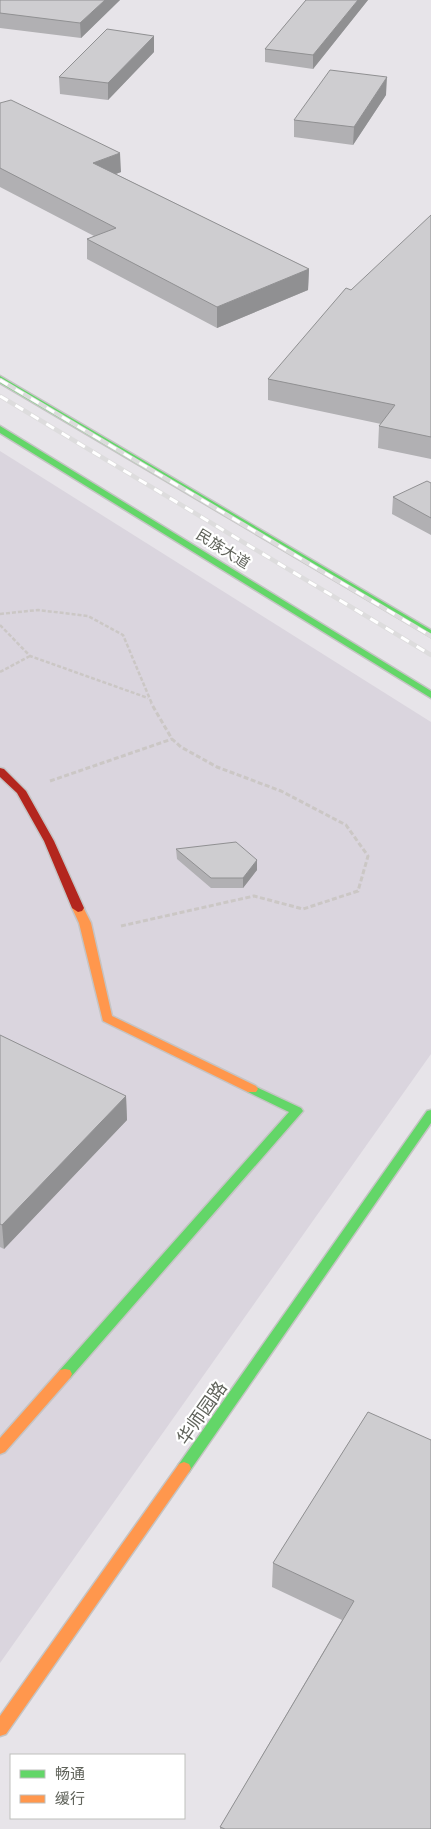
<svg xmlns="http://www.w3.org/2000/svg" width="431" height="1829" font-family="'Nunito Sans','Noto Sans SC',sans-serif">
  <rect width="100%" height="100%" fill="#e7e4e9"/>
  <!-- education -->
  <path fill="#dad5de" d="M 0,451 L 431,722 L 431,1054 L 0,1663 Z"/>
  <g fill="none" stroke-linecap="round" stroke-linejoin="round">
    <!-- fast casing -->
    <g stroke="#c5c4c4" stroke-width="3">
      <path id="fast" d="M 0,376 L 431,630 L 431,637 L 0,383 Z
        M 0,426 L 431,691 L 431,698 L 0,433 Z
        M 252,1085 L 301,1108 L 303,1111 L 70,1378 L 65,1379 L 60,1378 L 58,1374 L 60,1370 L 289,1112 L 248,1092 L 246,1089 L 248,1086 Z
        M 431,1110 L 431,1123 L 189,1472 L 184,1474 L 179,1472 L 177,1468 L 179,1464 L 427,1111 Z"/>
    </g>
    <!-- slow casing -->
    <g stroke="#c5c4c4" stroke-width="3">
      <path id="slow" d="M 78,904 L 82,905 L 91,923 L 112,1016 L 256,1086 L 258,1089 L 256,1092 L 248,1092 L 103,1021 L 79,923 L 72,908 Z
        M 65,1369 L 70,1370 L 72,1374 L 70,1378 L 5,1452 L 0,1454 L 0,1438 L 60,1370 Z
        M 184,1462 L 189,1464 L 191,1468 L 189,1472 L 6,1734 L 0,1736 L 0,1716 L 179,1464 Z"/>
    </g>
    <!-- jam casing -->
    <g stroke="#c5c4c4" stroke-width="3">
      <path id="jam" d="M 0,768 L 4,769 L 26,791 L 54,841 L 84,908 L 82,911 L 78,912 L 72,908 L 44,841 L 17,793 L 0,777 Z"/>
    </g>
    <!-- path-far1 -->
    <path stroke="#cbc7c5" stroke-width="2.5" stroke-dasharray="4 2" stroke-linecap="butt" d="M 0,614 L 38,610 L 88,616 L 123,635 L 152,704
      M 0,625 L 30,656 L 148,698
      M 0,672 L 30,656"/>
    <!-- path -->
    <path stroke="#cbc7c5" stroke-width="3" stroke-dasharray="5 2.5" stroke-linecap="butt" d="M 50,781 L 172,739
      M 121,926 L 254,896 L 303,909 L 358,891 L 368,856 L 346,825 L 281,791 L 217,767 L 181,747 L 172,739 L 151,703"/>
    <!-- fast -->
    <use href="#fast" fill="#63d668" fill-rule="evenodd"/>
    <!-- slow -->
    <use href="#slow" fill="#ff974d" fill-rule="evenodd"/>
    <!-- jam -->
    <use href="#jam" fill="#b3261e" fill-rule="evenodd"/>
    <!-- rail casing -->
    <g stroke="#dddcdd" stroke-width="4.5">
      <path id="rail" d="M 0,380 L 431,636
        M 0,396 L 431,655"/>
    </g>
    <!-- rail -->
    <use href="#rail" stroke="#fff" stroke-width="3" stroke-dasharray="9" stroke-linecap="butt"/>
  </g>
  <!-- wall -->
  <path fill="#b1b0b3" d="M 0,0 L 120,0 L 81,38 L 0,28 Z
    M 306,0 L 368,0 L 313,69 L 265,62 L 265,49 Z
    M 154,52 L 108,100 L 60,94 L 59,77 Z
    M 386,95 L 353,145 L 294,137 L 294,120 Z
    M 0,103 L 121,172 L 116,174 L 309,269 L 308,290 L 217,328 L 87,259 L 87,239 L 94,236 L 0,187 Z
    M 431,215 L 431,459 L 378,448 L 379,426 L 381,424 L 268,400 L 268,379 Z
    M 431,483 L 431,535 L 392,514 L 393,497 Z
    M 176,849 L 257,860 L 257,870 L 243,888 L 211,888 L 177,859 Z
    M 0,1035 L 126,1096 L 127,1120 L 4,1249 L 0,1247 Z
    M 368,1412 L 431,1829 L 220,1829 L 220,1827 L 342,1620 L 272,1587 L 273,1563 Z"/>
  <!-- shaded-wall -->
  <path fill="#909092" d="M 105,0 L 120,0 L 81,38 L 80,23 Z
    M 358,0 L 368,0 L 313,69 L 313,55 Z
    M 154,36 L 154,52 L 108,100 L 108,83 Z
    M 387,77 L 386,95 L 353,145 L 354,127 Z
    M 120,153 L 121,172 L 94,182 L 93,163 Z
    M 309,269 L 308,290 L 217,328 L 217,307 Z
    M 257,860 L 257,870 L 243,888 L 243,878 Z
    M 126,1096 L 127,1120 L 4,1249 L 2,1225 Z"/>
  <!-- building -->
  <path fill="#cecdd0" stroke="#909092" d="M 0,0 L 105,0 L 80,23 L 0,13 Z
    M 306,0 L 358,0 L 313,55 L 265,49 Z
    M 107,29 L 154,36 L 108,83 L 59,77 Z
    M 330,70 L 387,77 L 354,127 L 294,120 Z
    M 11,100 L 120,153 L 93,163 L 309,269 L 217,307 L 87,239 L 116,228 L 0,168 L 0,103 Z
    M 431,215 L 431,437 L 379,426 L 395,405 L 268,379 L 346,288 L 351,290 Z
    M 427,481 L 431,483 L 431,518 L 393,497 Z
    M 236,842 L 257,860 L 243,878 L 211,878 L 176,849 Z
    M 0,1035 L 126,1096 L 2,1225 L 0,1224 Z
    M 368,1412 L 431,1440 L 431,1829 L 225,1829 L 220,1827 L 354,1601 L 273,1563 Z"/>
  <g text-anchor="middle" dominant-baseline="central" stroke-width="4.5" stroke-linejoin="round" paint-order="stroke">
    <!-- street labels -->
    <g font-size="15" fill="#5f625a" stroke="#fff">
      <text transform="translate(223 549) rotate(32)">民族大道</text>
    </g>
    <!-- near-street labels -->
    <g font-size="18" fill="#5f625a" stroke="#fff">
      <text transform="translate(202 1413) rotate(-55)">华师园路</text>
    </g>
  </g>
  <!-- legend -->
  <rect x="10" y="1754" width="175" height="65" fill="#ffffff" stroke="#bfc0bd"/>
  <rect x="20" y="1770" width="25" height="8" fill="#63d668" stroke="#bfc0bd"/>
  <text x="55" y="1779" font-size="15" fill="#5f625a">畅通</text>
  <rect x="20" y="1795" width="25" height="8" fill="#ff974d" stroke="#bfc0bd"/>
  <text x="55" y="1804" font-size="15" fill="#5f625a">缓行</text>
</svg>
